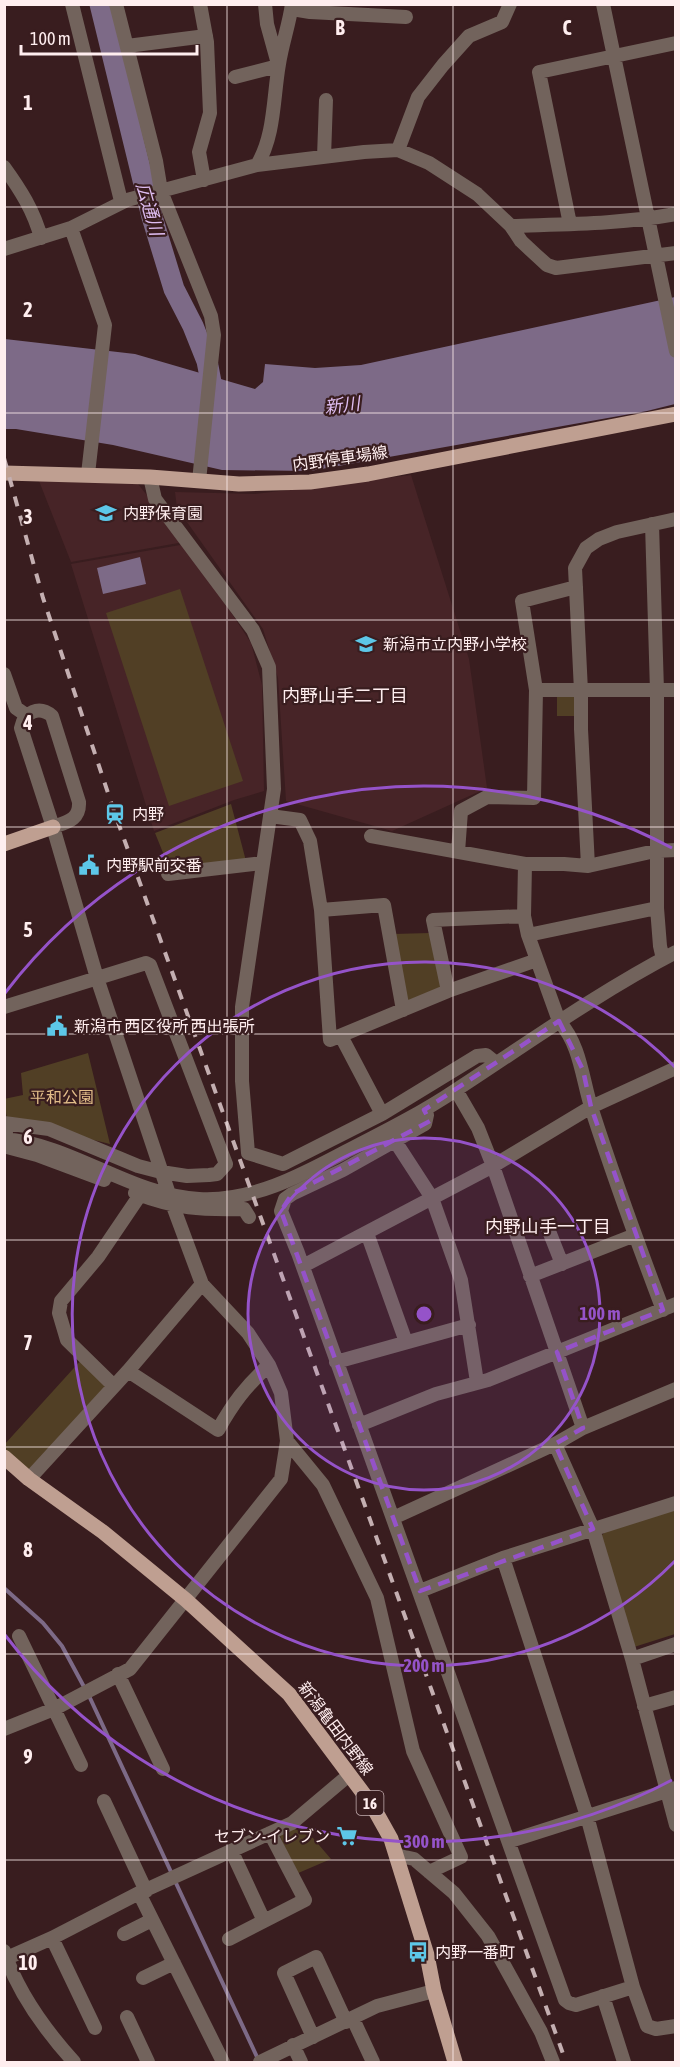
<svg xmlns="http://www.w3.org/2000/svg" width="680" height="2067" font-family="'Asap Condensed','Noto Sans JP',sans-serif">
  <rect width="100%" height="100%" fill="#391d1f"/>
  <!-- built -->
  <path fill="#472427" d="M 411,475 L 469,659 L 487,788 L 392,831 L 286,801 L 278,678 L 263,629 L 177,508 L 175,492 L 255,494 Z
    M 39,481 L 138,484 L 184,542 L 71,562 Z
    M 186,544 L 251,643 L 262,685 L 264,791 L 234,800 L 154,831 L 71,564 Z"/>
  <!-- green -->
  <path fill="#513f25" d="M 180,589 L 243,781 L 169,806 L 106,613 Z
    M 557,695 L 575,695 L 574,716 L 557,716 Z
    M 231,804 L 246,861 L 170,870 L 155,833 Z
    M 430,933 L 443,989 L 407,1004 L 393,934 Z
    M 88,1053 L 110,1144 L 7,1119 L 4,1099 L 23,1095 L 21,1073 Z
    M 83,1358 L 113,1386 L 30,1477 L 5,1453 L 4,1445 Z
    M 675,1509 L 675,1634 L 634,1647 L 601,1536 L 605,1532 Z
    M 293,1828 L 313,1838 L 331,1859 L 296,1874 L 280,1836 Z"/>
  <!-- water -->
  <path fill="#7d6a87" d="M 675,297 L 675,404 L 647,411 L 310,471 L 222,470 L 113,445 L 16,429 L 5,429 L 5,339 L 135,354 L 255,389 L 263,382 L 265,364 L 315,368 L 361,365 Z
    M 140,557 L 146,584 L 103,594 L 97,568 Z"/>
  <g fill="none" stroke-linecap="round" stroke-linejoin="round">
    <!-- stream -->
    <path stroke="#7d6a87" stroke-width="4" d="M 4,1588 L 43,1623 L 62,1646 L 90,1698 L 172,1874
      M 175,1881 L 258,2059"/>
    <!-- river -->
    <path stroke="#7d6a87" stroke-width="21" d="M 100,4 L 152,217 L 174,289 L 193,326 L 207,361 L 211,382"/>
    <!-- minor -->
    <path stroke="#72635c" stroke-width="14" d="M 72,4 L 121,201
      M 116,4 L 156,161 L 161,191 L 211,316 L 214,335 L 199,481
      M 200,4 L 207,42 L 210,113 L 199,152 L 204,180
      M 265,4 L 267,24 L 278,64
      M 603,4 L 676,351
      M 292,9 L 310,12 L 406,17
      M 127,46 L 206,36
      M 235,77 L 278,66
      M 398,150 L 418,97 L 443,65 L 469,36 L 502,22 L 510,4
      M 324,157 L 326,100
      M 257,165 C 275,135 273,98 279,64 C 282,44 289,25 292,4
      M 4,167 C 20,189 34,211 41,238
      M 570,224 L 539,72 L 676,43
      M 511,226 C 567,224 621,224 676,214
      M 71,228 L 105,325 L 88,474
      M 4,249 L 71,228 L 127,200 L 257,165 L 364,152 L 398,150 L 429,163 L 477,194 L 511,226 L 521,241 L 536,255 L 547,265 L 556,268 L 676,253
      M 150,477 L 155,499 L 253,630 L 269,667 L 274,789 L 242,1007 L 242,1081 L 248,1153 L 283,1164 L 382,1114 L 477,1056 L 486,1055 L 496,1063
      M 652,524 L 657,691 L 657,908 L 660,946 L 663,959
      M 576,587 L 522,601 L 536,690 L 676,690
      M 4,674 L 16,708 L 26,715
      M 270,816 L 300,820 L 310,841 L 321,910 L 330,1040 L 448,991 L 537,960
      M 371,836 L 525,864 L 564,864 L 588,866 L 655,851 L 676,850
      M 458,852 L 461,811 L 487,797 L 534,798 L 536,690
      M 525,864 L 524,916 L 528,935 L 559,1021 C 581,1046 582,1079 592,1110 C 614,1178 638,1244 663,1310
      M 588,866 L 581,729 L 581,691 L 575,568 L 586,548 L 599,539 L 617,532 L 676,519
      M 168,874 L 263,863
      M 321,910 L 384,905 L 403,1010
      M 528,935 L 657,908
      M 448,991 L 433,920 L 524,916
      M 4,1007 L 146,963 L 150,965 L 226,1164 L 217,1174 L 209,1175 L 187,1176 L 161,1172 L 138,1166 L 49,1129 L 4,1123
      M 341,1036 L 382,1114
      M 456,1090 L 478,1128 L 493,1166 L 583,1428
      M 424,1110 L 427,1115 L 425,1124 L 343,1170 L 292,1194 L 285,1199 L 281,1211 L 298,1253 L 565,2000 L 569,2003 L 576,2005 L 633,1987 L 647,2026 L 656,2029 L 676,2026
      M 6,1133 L 7,1147 L 37,1155 L 104,1180
      M 4,1139 C 74,1145 129,1195 199,1199 C 251,1202 300,1176 345,1152 C 382,1133 420,1114 456,1090 C 528,1043 599,992 676,952
      M 395,1141 L 432,1198 L 461,1280 L 477,1382
      M 135,1193 C 177,1209 200,1210 244,1209 L 249,1217
      M 547,1226 L 562,1264
      M 367,1233 L 406,1342
      M 303,1266 L 493,1166 L 591,1107 L 676,1068
      M 530,1276 L 635,1235
      M 336,1362 L 469,1325
      M 128,1371 L 218,1430 C 233,1403 246,1386 269,1365
      M 114,1386 L 67,1340 L 59,1313 L 61,1301 L 98,1257 L 140,1195
      M 359,1425 L 436,1394 L 488,1380 L 676,1304
      M 287,1441 L 323,1485 L 377,1598 L 413,1751 L 461,1857 L 429,1872
      M 555,1444 L 593,1529 L 632,1659 L 676,1825
      M 29,1479 L 128,1371 L 202,1284
      M 393,1518 L 555,1444 L 583,1428 L 676,1389
      M 503,1558 L 587,1816 L 633,1987
      M 420,1591 L 503,1558 L 676,1503
      M 19,1636 L 81,1765
      M 632,1659 L 676,1644
      M 118,1674 L 163,1769
      M 644,1706 L 676,1697
      M 4,1729 L 54,1709 L 130,1669 L 281,1479 L 287,1441 L 281,1393 L 269,1365 L 248,1333 L 202,1284 L 173,1206 L 97,978 L 53,827 L 21,728 C 24,712 39,705 52,716 L 79,802 C 80,820 67,822 53,827
      M 104,1801 L 146,1891
      M 510,1841 L 676,1788
      M 232,1852 L 264,1921
      M 396,1855 L 414,1859 L 454,1893 L 488,1936 L 541,2032 L 553,2062
      M 139,1893 L 223,2062
      M 124,1934 L 152,1920
      M 52,1938 L 95,2028
      M 229,1939 L 305,1900 L 270,1833
      M 4,1951 C 18,1993 45,2030 74,2062
      M 7,1958 L 52,1938 L 139,1893 L 292,1823 L 349,1775
      M 143,1978 L 174,1963
      M 603,1996 L 624,2062
      M 127,2017 L 148,2062
      M 353,2019 L 373,2062
      M 313,2037 L 284,1973 L 316,1957 L 346,2022
      M 293,2045 L 301,2062
      M 260,2062 L 377,2006 L 434,1991"/>
    <!-- major -->
    <path stroke="#bf9f91" stroke-width="15" d="M 4,473 L 150,477 L 239,484 L 310,482 L 368,474 L 676,414
      M 4,844 L 53,827
      M 4,1457 L 29,1479 L 103,1532 L 186,1600 L 289,1694 L 372,1805 L 391,1839 L 427,1955 L 434,1991 L 455,2062"/>
    <!-- rail -->
    <path stroke="#c4afb1" stroke-width="4" stroke-dasharray="10 10" stroke-linecap="butt" d="M 4,458 L 43,598 L 115,814 L 566,2062"/>
  </g>
  <!-- marked area -->
  <path fill="none" stroke="#9553c9" stroke-width="4.5" stroke-dasharray="12 8" stroke-linejoin="round" d="M 559,1021 L 583,1070 L 591,1107 L 663,1310 L 557,1352 L 583,1428 L 555,1444 L 593,1529 L 420,1591 L 281,1211 L 292,1194 L 430,1121 L 424,1110 Z"/>
  <!-- grid -->
  <path fill="none" stroke="#ffeeef" stroke-width="1.5" stroke-opacity="0.55" d="M 227,4 L 227,2062M 453,4 L 453,2062M 4,207 L 676,207M 4,413 L 676,413M 4,620 L 676,620M 4,827 L 676,827M 4,1034 L 676,1034M 4,1240 L 676,1240M 4,1447 L 676,1447M 4,1654 L 676,1654M 4,1860 L 676,1860"/>
  <!-- distance rings -->
  <circle cx="424" cy="1314" r="176" fill="#9553c9" fill-opacity=".12"/>
  <g fill="none" stroke="#9553c9" stroke-width="3">
    <circle cx="424" cy="1314" r="176"/>
    <path d="M675 1561A352 352 0 1 1 675 1067"/>
    <path d="M672 1780A528 528 0 0 1 5 1635M5 993A528 528 0 0 1 672 848"/>
  </g>
  <!-- icons -->
  <defs>
    <g id="school-bare" transform="scale(1.62)"><path d="M0-5L7-2L0 1L-7-2ZM-4 1L0 2.5L4 1V4Q0 6-4 4Z" fill="#5dc7e8" stroke="#391d1f" stroke-width="2.5" paint-order="stroke"/></g>
    <g id="station-bare" transform="scale(1.62)"><path d="M-3-6H3Q5-6 5-4V2Q5 4 3 4L4.5 6H3L1.5 4h-3L-3 6H-4.5L-3 4Q-5 4-5 2V-4Q-5-6-3-6ZM-3.5-4v3h7v-3ZM-3.5 1v1.5H-2V1ZM2 1v1.5H3.5V1Z" fill="#5dc7e8" stroke="#391d1f" stroke-width="2.5" paint-order="stroke"/></g>
    <g id="civic-bare" transform="scale(1.62)"><path d="M-.6-6.5H3V-4.5H.6V-3L4-1V1h2V6H-6V1h2V-1L-.6-3ZM-1.2 2.5V6h2.4V2.5Z" fill="#5dc7e8" stroke="#391d1f" stroke-width="2.5" paint-order="stroke"/></g>
    <g id="supermarket-bare" transform="scale(1.62)"><path d="M-6-5.5h2.5l.6 2H6L4.5 2H-2.5L-4.4-4H-6ZM-1.5 3.2a1.3 1.3 0 1 0 .1 0ZM3 3.2a1.3 1.3 0 1 0 .1 0Z" fill="#5dc7e8" stroke="#391d1f" stroke-width="2.5" paint-order="stroke"/></g>
    <g id="bus-bare" transform="scale(1.62)"><path d="M-5-6H5V4H4V6H2V4H-2V6H-4V4H-5ZM-3.5-4V0h7V-4ZM-3.5 1.2v1.5H-2V1.2ZM2 1.2v1.5H3.5V1.2Z" fill="#5dc7e8" stroke="#391d1f" stroke-width="2.5" paint-order="stroke"/></g>
  </defs>
  <g fill-rule="evenodd">
    <use href="#school-bare" x="106" y="513"/>
    <use href="#school-bare" x="366" y="644"/>
    <use href="#station-bare" x="115" y="814"/>
    <use href="#civic-bare" x="89" y="865"/>
    <use href="#civic-bare" x="57" y="1026"/>
    <use href="#supermarket-bare" x="347" y="1836"/>
    <use href="#bus-bare" x="418" y="1952"/>
  </g>
  <g text-anchor="middle" dominant-baseline="central" stroke-width="4.5" stroke-linejoin="round" paint-order="stroke">
    <!-- shield labels -->
    <rect fill="#391d1f" stroke="#c4afb1" stroke-width="1.5" x="356.5" y="1791" width="27" height="24" rx="4.5"/>
    <g font-size="15" font-weight="bold" fill="#ffeeef">
      <text x="370" y="1803">16</text>
    </g>
    <!-- street labels -->
    <g font-size="16" fill="#ffeeef" stroke="#391d1f">
      <text transform="translate(340 458) rotate(-8)">内野停車場線</text>
      <text transform="translate(336 1728) rotate(53)">新潟亀田内野線</text>
    </g>
    <!-- poi labels -->
    <g font-size="16" fill="#ffeeef" stroke="#391d1f" text-anchor="start">
      <text x="123" y="513">内野保育園</text>
      <text x="383" y="644">新潟市立内野小学校</text>
      <text x="132" y="814">内野</text>
      <text x="106" y="865">内野駅前交番</text>
      <text x="74" y="1026">新潟市 西区役所 西出張所</text>
      <text x="330" y="1836" text-anchor="end">セブン-イレブン</text>
      <text x="435" y="1952">内野一番町</text>
    </g>
    <!-- park labels -->
    <g font-size="16" fill="#e2bd89" stroke="#391d1f">
      <text x="62" y="1097">平和公園</text>
    </g>
    <!-- water labels -->
    <g font-size="18" font-style="italic" fill="#debdf1" stroke="#391d1f">
      <text transform="translate(150 209) rotate(74)">広通川</text>
      <text transform="translate(342 405) rotate(-7)">新川</text>
    </g>
    <!-- neighbourhood labels -->
    <g font-size="18" fill="#ffeeef" stroke="#391d1f">
      <text x="345" y="695">内野山手二丁目</text>
      <text x="548" y="1226">内野山手一丁目</text>
    </g>
  </g>
  <g font-size="20" text-anchor="middle" font-weight="bold" fill="#ffeeef" stroke="#391d1f" stroke-width="4.5" stroke-linejoin="round" paint-order="stroke">
    <text x="340" y="35">B</text>
    <text x="567" y="35">C</text>
    <text x="28" y="110">1</text>
    <text x="28" y="317">2</text>
    <text x="28" y="524">3</text>
    <text x="28" y="730">4</text>
    <text x="28" y="937">5</text>
    <text x="28" y="1144">6</text>
    <text x="28" y="1350">7</text>
    <text x="28" y="1557">8</text>
    <text x="28" y="1764">9</text>
    <text x="28" y="1970">10</text>
  </g>
  <circle cx="424" cy="1314" r="9" fill="#9553c9" stroke="#391d1f" stroke-width="3"/>
  <g font-size="18" text-anchor="middle" font-weight="bold" fill="#9553c9" stroke="#391d1f" stroke-width="4.5" stroke-linejoin="round" paint-order="stroke">
    <text x="600" y="1320">100 m</text>
    <text x="424" y="1672">200 m</text>
    <text x="424" y="1848">300 m</text>
  </g>
  <!-- border -->
  <rect width="680" height="2067" fill="none" stroke="#ffeeef" stroke-width="12"/>
  <!-- scale -->
  <path d="M21 45v9h176v-9" fill="none" stroke="#ffeeef" stroke-width="3"/>
  <text x="30" y="45" font-size="18" fill="#ffeeef" stroke="#391d1f" stroke-width="4.5" paint-order="stroke">100 m</text>
</svg>
